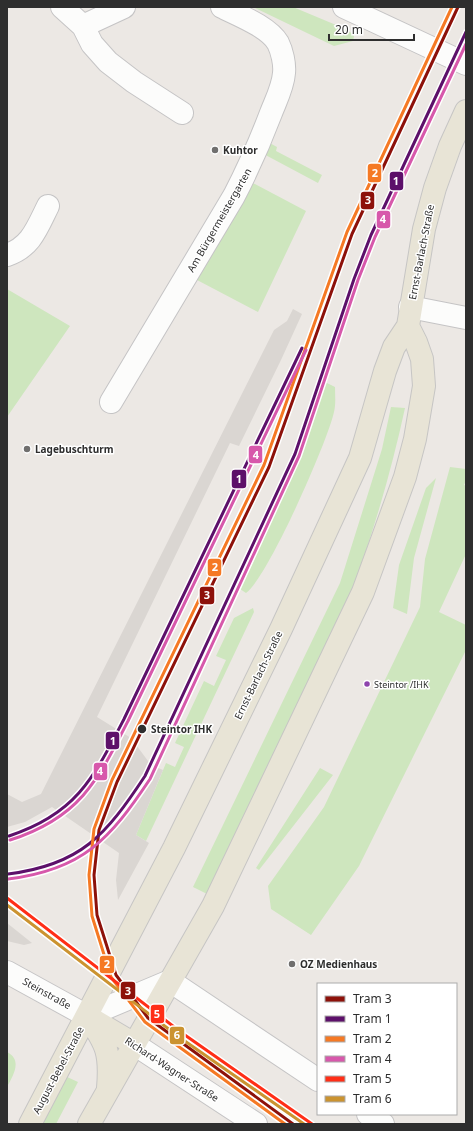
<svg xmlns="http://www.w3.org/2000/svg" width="473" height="1131" font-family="'Noto Sans',sans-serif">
  <rect width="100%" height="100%" fill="#ece8e4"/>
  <!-- green -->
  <path fill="#cee6be" d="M 253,7 L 293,7 L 348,30 L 354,36 L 353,41 L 334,46 Z
    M 264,140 L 277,147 L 276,151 L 322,175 L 318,183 L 258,151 Z
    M 251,182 L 306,211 L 258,312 L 197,280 Z
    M 7,289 L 70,326 L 7,417 Z
    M 321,380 L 335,387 C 335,395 336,404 334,412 C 328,441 267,579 246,593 L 240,589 L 255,558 L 247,555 L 311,415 Z
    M 391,407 L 405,408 C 392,468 375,527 354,585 L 207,894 L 193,887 L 340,583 L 382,449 Z
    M 450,467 L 466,469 L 466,481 L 464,485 L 466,486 L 466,554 L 439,612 L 466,625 L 466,650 L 359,866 L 311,935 L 271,909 L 268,886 L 324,807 L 420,607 L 425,559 Z
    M 436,478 L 414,558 L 407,614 L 393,608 L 399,565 L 426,488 Z
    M 253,608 L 254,612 L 146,841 L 136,835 L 166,763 L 175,767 L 184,747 L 175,743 L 204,681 L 214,686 L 226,660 L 216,656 L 234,618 Z
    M 320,768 L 333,775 L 259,870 L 256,868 Z
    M 7,1052 C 23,1060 13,1076 7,1087 Z
    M 65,1076 L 78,1082 L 56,1124 L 41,1124 Z"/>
  <!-- plaza -->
  <path fill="#dad6d2" d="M 293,309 L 302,314 L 281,360 L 239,446 L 230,443 L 97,717 L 131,738 L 151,765 L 163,770 L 136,835 L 149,843 L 118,900 L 116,880 L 119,853 L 52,807 L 25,822 L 7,827 L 7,794 L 22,802 L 41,794 L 274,330 L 287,321 Z
    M 7,923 L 32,943 L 24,945 L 7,941 Z"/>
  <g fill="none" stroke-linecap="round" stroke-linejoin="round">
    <!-- minor casing -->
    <g stroke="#c5c4c5" stroke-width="24">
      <path id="minor" d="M 62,7 L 83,26 L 92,44 L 108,62 L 134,82 L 182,113
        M 344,7 L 466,64
        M 83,26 L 124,7
        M 7,255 C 31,247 37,228 48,206
        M 410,307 L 466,318
        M 111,402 L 234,196 C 248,169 260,142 271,113 C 276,100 283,87 284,73 C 285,64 282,51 278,43 C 269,27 238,15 222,7
        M 7,972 L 87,1016 L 170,981 L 318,1080
        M 134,1044 L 256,1124
        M 368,1114 L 383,1124"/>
    </g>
    <!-- major casing -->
    <g stroke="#c6c5c4" stroke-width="24">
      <path id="major" d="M 87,1016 C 107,1044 111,1054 108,1088
        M 90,1018 L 134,1044
        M 30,1124 L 174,848 L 281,629 L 360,458 L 385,371 L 394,347 L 408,326 L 424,229 L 435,188 L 450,146 L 466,111
        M 89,1124 L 213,906 L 363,592 L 405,477 L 415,439 L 424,386 L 422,359 L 416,342 L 408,326"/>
    </g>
    <!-- minor -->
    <use href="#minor" stroke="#fcfcfb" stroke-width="22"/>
    <!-- major -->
    <use href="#major" stroke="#e8e4d6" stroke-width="22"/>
    <!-- tram-1 casing -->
    <g stroke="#fff" stroke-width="6">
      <path id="tram-1" d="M 293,1124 L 148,1018 L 116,975 L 97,915 L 94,875 L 99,830 L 117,782 L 269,467 L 352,234 L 458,7"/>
    </g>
    <!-- tram-2 casing -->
    <g stroke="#fff" stroke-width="6">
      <path id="tram-2" d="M 9,836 C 76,814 93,779 124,719 L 302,348
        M 8,874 C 81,865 106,835 145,776 L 295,454 L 354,279 L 371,235 L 466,32"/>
    </g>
    <!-- tram-3 casing -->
    <g stroke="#fff" stroke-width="6">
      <path id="tram-3" d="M 285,1124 L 145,1022 L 111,977 L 92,916 L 89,875 L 94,829 L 112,780 L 264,465 L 347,232 L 452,7"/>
    </g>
    <!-- tram-4 casing -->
    <g stroke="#fff" stroke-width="6">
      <path id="tram-4" d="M 10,840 C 79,818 97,782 128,721 L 306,350
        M 8,879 C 83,870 110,839 150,779 L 299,456 L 358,280 L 375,237 L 466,44"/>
    </g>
    <!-- tram-5 casing -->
    <g stroke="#fff" stroke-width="6">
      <path id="tram-5" d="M 7,898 L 182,1033 L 312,1124"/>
    </g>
    <!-- tram-6 casing -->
    <g stroke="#fff" stroke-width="6">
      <path id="tram-6" d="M 7,905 L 179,1037 L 304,1124"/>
    </g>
    <!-- tram-1 -->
    <use href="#tram-1" stroke="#8d110a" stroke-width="3"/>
    <!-- tram-2 -->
    <use href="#tram-2" stroke="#5d106a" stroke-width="3"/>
    <!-- tram-3 -->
    <use href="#tram-3" stroke="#f57924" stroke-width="3"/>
    <!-- tram-4 -->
    <use href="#tram-4" stroke="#d758ab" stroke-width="3"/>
    <!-- tram-5 -->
    <use href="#tram-5" stroke="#ff2e17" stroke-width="3"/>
    <!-- tram-6 -->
    <use href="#tram-6" stroke="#cb9330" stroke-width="3"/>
  </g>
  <!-- markers -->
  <g fill="#706f6e" stroke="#fff" stroke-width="1.5">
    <circle cx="215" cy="150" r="4"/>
    <circle cx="27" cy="449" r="4"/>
    <circle cx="292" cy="964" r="4"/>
  </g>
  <circle fill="#8e44ad" stroke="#fff" stroke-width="1.5" cx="367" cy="684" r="3.5"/>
  <circle fill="#2e2e2e" stroke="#fff" stroke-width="1.5" cx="142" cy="729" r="5"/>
  <g text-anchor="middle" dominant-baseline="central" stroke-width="3" stroke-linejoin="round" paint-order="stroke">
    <!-- bus labels -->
    <g font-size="9" fill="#2e2e2e" stroke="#fff" text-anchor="start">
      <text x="374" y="684">Steintor /IHK</text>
    </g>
    <!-- poi labels -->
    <g font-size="10" font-weight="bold" fill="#2e2e2e" stroke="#fff" text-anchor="start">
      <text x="223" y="150">Kuhtor</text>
      <text x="35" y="449">Lagebuschturm</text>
      <text x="300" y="964">OZ Medienhaus</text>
    </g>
    <!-- street labels -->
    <g font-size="10" fill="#2e2e2e" stroke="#fff">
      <text transform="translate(219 220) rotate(-60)">Am Bürgermeistergarten</text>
      <text transform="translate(421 252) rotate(-79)">Ernst-Barlach-Straße</text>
      <text transform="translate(258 675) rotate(-64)">Ernst-Barlach-Straße</text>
      <text transform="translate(47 993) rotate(29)">Steinstraße</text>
      <text transform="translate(172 1069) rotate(33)">Richard-Wagner-Straße</text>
      <text transform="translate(58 1070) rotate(-62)">August-Bebel-Straße</text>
    </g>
    <!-- stop labels -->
    <g font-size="10" font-weight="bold" fill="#2e2e2e" stroke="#fff" text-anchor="start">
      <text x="151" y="729">Steintor IHK</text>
    </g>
  </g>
  <g stroke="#fff" stroke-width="1.5">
    <rect x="367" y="163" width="15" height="20" rx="4" fill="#f57924"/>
    <rect x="389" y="171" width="15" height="20" rx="4" fill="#5d106a"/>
    <rect x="360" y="191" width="15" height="19" rx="4" fill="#8d110a"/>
    <rect x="376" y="210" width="15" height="19" rx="4" fill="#d758ab"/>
    <rect x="248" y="445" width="15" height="19" rx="4" fill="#d758ab"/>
    <rect x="231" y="469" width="16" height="20" rx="4" fill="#5d106a"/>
    <rect x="207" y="558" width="15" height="19" rx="4" fill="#f57924"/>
    <rect x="199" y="586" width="16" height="19" rx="4" fill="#8d110a"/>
    <rect x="105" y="731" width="15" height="19" rx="4" fill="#5d106a"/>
    <rect x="93" y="762" width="15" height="19" rx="4" fill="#d758ab"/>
    <rect x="99" y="955" width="16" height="19" rx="4" fill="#f57924"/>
    <rect x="120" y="981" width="16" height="19" rx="4" fill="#8d110a"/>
    <rect x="150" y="1004" width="15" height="20" rx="4" fill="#ff2e17"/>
    <rect x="169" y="1026" width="16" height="19" rx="4" fill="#cb9330"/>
  </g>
  <g font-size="11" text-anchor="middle" font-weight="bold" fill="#fff">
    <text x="375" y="177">2</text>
    <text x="396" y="185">1</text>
    <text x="368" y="204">3</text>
    <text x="383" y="223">4</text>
    <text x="256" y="459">4</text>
    <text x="239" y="483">1</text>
    <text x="215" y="571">2</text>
    <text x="207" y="599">3</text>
    <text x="113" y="745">1</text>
    <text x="100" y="775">4</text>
    <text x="107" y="968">2</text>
    <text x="128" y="995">3</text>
    <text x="157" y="1018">5</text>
    <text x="177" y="1039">6</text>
  </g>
  <!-- border -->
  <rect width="473" height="1131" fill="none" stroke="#2e2e2e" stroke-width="16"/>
  <!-- legend -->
  <rect x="317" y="983" width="140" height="132" fill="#ffffff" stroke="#ababab"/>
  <rect x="325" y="996" width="20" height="6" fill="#8d110a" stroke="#ababab"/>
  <text x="353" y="1003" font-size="12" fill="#2e2e2e">Tram 3</text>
  <rect x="325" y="1016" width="20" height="6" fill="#5d106a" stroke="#ababab"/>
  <text x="353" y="1023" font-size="12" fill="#2e2e2e">Tram 1</text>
  <rect x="325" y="1036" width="20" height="6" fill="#f57924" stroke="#ababab"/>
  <text x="353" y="1043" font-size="12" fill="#2e2e2e">Tram 2</text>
  <rect x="325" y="1056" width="20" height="6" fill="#d758ab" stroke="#ababab"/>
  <text x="353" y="1063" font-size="12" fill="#2e2e2e">Tram 4</text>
  <rect x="325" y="1076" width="20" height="6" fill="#ff2e17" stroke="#ababab"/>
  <text x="353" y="1083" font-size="12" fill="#2e2e2e">Tram 5</text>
  <rect x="325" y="1096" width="20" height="6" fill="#cb9330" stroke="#ababab"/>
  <text x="353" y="1103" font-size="12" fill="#2e2e2e">Tram 6</text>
  <!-- scale -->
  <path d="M329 34v6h85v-6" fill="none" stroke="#2e2e2e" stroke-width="2"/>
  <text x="335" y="34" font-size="12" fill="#2e2e2e" stroke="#ffffff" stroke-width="3" paint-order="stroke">20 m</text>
</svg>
